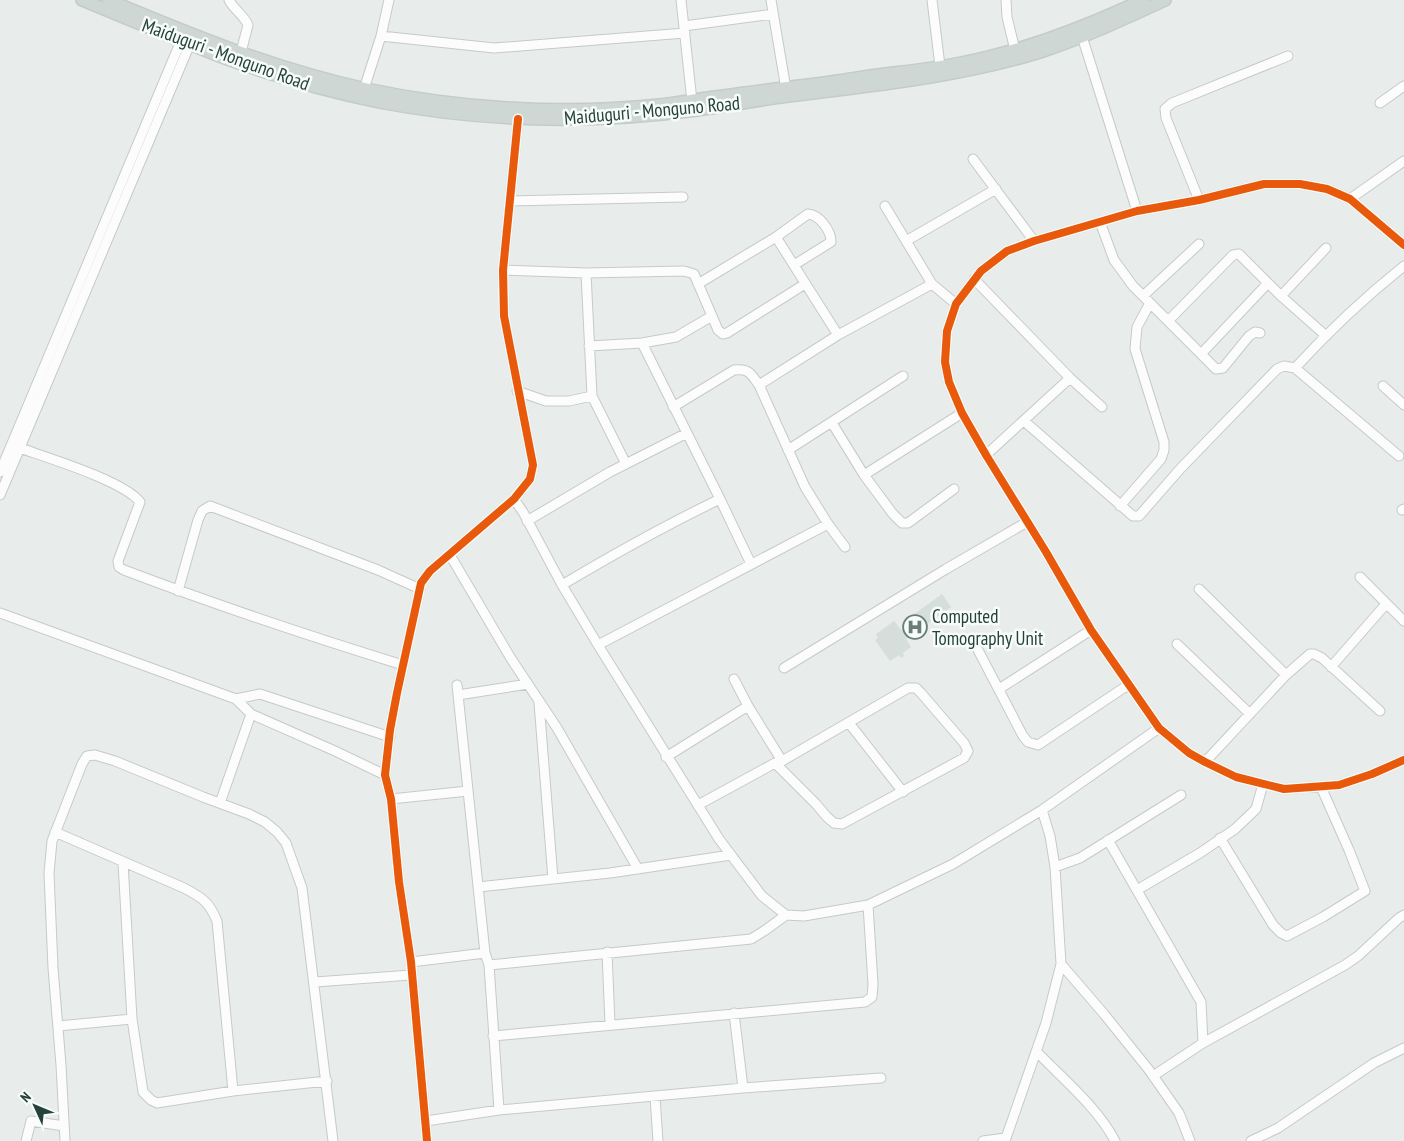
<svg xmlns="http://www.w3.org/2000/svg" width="1404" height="1141" font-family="'PT Sans Narrow',sans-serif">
  <rect width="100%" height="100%" fill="#e8edeb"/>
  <!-- built -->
  <path fill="#d6dedb" d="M 942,594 L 951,607 L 906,639 L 911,647 L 903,653 L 904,656 L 901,658 L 899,655 L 890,661 L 875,640 L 878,638 L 876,634 L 894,621 L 902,631 L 913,623 L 909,618 Z"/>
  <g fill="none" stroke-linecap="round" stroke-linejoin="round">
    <!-- minor casing -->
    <g stroke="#c5cac8" stroke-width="11">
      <path id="minor" d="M 229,0 C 233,9 243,14 248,25 L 241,52
        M 681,0 L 692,101
        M 771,0 L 786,89
        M 932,0 L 940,66
        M 1006,0 L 1007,17 L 1015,50
        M 684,26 L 773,14
        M 1080,30 L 1137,211
        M 381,36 L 494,48 L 685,33
        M 364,89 L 381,36 L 389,0
        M 1380,103 L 1404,86
        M 973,159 L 1034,241
        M 1350,199 L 1404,161
        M 1199,200 L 1166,118 L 1165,109 L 1172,103 L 1288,56
        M 510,201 L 683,197
        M 885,206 L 932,284 L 956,304
        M 1100,222 L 1114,260 L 1133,286 L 1216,369 L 1223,368 L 1249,336 L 1255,332 L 1260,333
        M 776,237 L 838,335
        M 906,241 L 996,189
        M 1404,245 L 1350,199 L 1327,189 L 1300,184 L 1264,184 L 1199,200 L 1137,211 L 1034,241 L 1007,251 L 981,271 L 956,304 L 947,331 L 945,362 L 949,382 L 962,413 L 986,455 L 1046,552 L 1091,630 L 1159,728 L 1189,753 L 1205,762 L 1236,777 L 1284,789 L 1339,785 L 1372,774 L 1404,760
        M 503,270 L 586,273 L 684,271 L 694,274 L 718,330 L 723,334 L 727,333 L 805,284
        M 586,273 L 592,396 L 626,464
        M 974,279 L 1070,378 L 1102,407
        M 698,284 L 776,237 L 808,214 C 820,215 831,231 831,242 L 794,265
        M 1143,296 L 1199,244
        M 1281,296 L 1326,248
        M 1168,321 L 1233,255 L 1239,254 L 1281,296 L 1325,335
        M 642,343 L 720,499 L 751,564
        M 589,346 L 642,343 L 676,337 L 712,316
        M 1201,354 L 1268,283
        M 1295,368 C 1329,331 1365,297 1404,266
        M 759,385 L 838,335 L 932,284
        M 1383,386 L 1404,405
        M 517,391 L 546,401 L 569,401 L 592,396
        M 673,407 L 734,370 C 749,368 751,374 759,385 L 805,487 L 828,524 L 845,547
        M 1024,421 L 1133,516 L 1139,516 L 1181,468 L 1277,369 L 1284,366 L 1295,368 L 1399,456
        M 832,423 L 864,475 L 893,514 L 902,523 L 908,523 L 954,489
        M 20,448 C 48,458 124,481 140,502 L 118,561 L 119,567 L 124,570 C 216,605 309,636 403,665
        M 788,450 L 903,376
        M 986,455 L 1070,378
        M 0,472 L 183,36
        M 864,475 L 962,413
        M 0,495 L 192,39
        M 514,499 L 523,512 L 562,585 L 598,645 L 719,839 L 762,896 L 786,915 L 804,916 L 868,905 L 953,864 L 1042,810 L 1159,728
        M 1120,506 L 1161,459 L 1164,450 L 1164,442 L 1135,349 L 1137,327 L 1150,303
        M 1402,510 L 1404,509
        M 527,521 L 610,472 L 687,433
        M 450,555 L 510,657 L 557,728 L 638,869
        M 1360,577 L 1404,621
        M 562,585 C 614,554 666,525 720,499
        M 1199,589 L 1286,675
        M 178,591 L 198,520 L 202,511 L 210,506 L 378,570 L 420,589
        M 0,613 L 236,699 L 251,714 L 335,751 L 385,775
        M 1177,644 L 1250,714
        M 598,645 L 828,524
        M 978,650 L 1023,736 L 1028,742 L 1038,745 L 1128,685
        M 1331,667 L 1386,604
        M 784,668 L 946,569 L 1027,522
        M 734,679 L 748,706 L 782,761
        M 457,685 L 485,953 L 489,965 L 499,1110
        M 999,689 L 1091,630
        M 458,695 L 528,684
        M 236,699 L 260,694 L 390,737
        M 539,703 L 553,879
        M 849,723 L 903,792
        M 666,757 L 748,706
        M 1205,762 L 1286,675 L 1310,654 L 1314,654 L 1322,658 L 1380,711
        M 391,799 L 468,791
        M 220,803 L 251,714
        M 698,805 L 775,763 L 782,761 L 908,688 L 916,688 L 921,693 L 964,743 L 968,751 L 964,758 L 842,824 L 834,823 L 827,817 L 816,804 L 775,763
        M 55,832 L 184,888 C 203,898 209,902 217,921 L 233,1091
        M 1220,838 L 1273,925 L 1281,933 L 1287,936 L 1323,917 L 1365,891 L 1349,850 L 1321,787
        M 1108,840 L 1201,1002 L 1203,1043
        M 123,863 L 132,1019 L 143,1092 L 151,1100 L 157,1103 L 233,1091 L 327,1081
        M 1055,867 L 1080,858 L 1181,795
        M 478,887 L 610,873 L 731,855
        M 1137,890 L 1200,853 L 1235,829 L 1256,809 L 1263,784
        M 607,952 L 610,1024
        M 411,962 L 485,953
        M 1061,964 L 1104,1014 L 1149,1070 L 1179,1113 L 1190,1141
        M 489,965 L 751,939 L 764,931 L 786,915
        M 315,982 L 411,975
        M 734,1013 L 743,1088
        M 58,1026 L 132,1019
        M 493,1036 L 865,1002 L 872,997 L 873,984 L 868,905
        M 1037,1052 C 1063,1079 1098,1108 1115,1141
        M 1153,1076 L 1203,1043 L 1345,965 L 1358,956 L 1399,918 L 1404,915
        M 655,1097 L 658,1141
        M 426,1121 L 499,1110 L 743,1088 L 881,1078
        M 26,1141 L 31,1121 L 64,1126
        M 65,1141 L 61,1065 L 53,968 L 49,873 L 52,841 L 82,764 L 87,756 L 95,755 L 115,761 L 203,797 L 249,814 L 265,822 L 277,832 L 286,843 L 302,888 L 333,1141
        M 427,1141 L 411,962 L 399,882 L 391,799 L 385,775 L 390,730 L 397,693 L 421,583 L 430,571 L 514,499 L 530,479 L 533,465 L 504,316 L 503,270 L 518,119
        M 983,1141 L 1005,1138
        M 1005,1141 L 1046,1023 L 1061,964 L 1055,867 L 1050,836 L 1042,810
        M 1251,1141 L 1278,1128 L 1374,1063 L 1404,1048"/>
    </g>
    <!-- major casing -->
    <g stroke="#c3ccc9" stroke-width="14">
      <path id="major" d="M 82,0 C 129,19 175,39 222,57 C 273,76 326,91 379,102 C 484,122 592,124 697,110 C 725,106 753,101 781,97 C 868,86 956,78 1040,52 C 1083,38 1124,19 1165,0
        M 108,0 C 192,35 277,70 366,89 C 460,109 563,115 659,105 C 680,103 701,98 723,96 C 763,90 804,86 845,80 C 883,73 923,71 961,63 C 1024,51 1085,27 1143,0"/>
    </g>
    <!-- minor -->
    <use href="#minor" stroke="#fcfcfc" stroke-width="9"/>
    <!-- major -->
    <use href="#major" stroke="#cfd7d5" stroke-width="11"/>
    <!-- cycleway casing -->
    <g stroke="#f7fbf9" stroke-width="11">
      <path id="cycleway" d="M 1404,245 L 1350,199 L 1327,189 L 1300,184 L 1264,184 L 1199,200 L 1137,211 L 1034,241 L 1007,251 L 981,271 L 956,304 L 947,331 L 945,362 L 949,382 L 962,413 L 986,455 L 1046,552 L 1091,630 L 1159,728 L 1189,753 L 1205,762 L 1236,777 L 1284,789 L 1339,785 L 1372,774 L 1404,760
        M 427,1141 L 411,962 L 399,882 L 391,799 L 385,775 L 390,730 L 397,693 L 421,583 L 430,571 L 514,499 L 530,479 L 533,465 L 504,316 L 503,270 L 518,119"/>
    </g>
    <!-- cycleway -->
    <use href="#cycleway" stroke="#e8590c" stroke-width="8"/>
  </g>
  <!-- icons -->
  <defs>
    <g id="hospital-ring" transform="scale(1.25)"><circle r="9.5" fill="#f7fbf9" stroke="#697e78" stroke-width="1.5"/><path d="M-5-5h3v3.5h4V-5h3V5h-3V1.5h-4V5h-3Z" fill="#697e78"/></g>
  </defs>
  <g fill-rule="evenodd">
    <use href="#hospital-ring" x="915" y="627"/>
  </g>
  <g text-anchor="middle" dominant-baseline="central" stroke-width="5" stroke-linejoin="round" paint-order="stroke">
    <!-- street labels -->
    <g font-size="19" fill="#24423a" stroke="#f7fbf9">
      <text transform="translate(226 54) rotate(20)">Maiduguri - Monguno Road</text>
      <text transform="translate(652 110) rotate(-5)">Maiduguri - Monguno Road</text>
    </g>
    <!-- poi labels -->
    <g font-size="19" fill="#24423a" stroke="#f7fbf9" text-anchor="start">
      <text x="932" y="616">Computed<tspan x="932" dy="22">Tomography Unit</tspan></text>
    </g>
  </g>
  <!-- north arrow -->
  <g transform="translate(35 1106) rotate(314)" stroke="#f7fbf9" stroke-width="4" paint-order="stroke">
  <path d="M0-4L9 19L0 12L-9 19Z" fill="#24423a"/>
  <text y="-8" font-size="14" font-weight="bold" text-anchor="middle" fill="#24423a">N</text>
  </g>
</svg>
